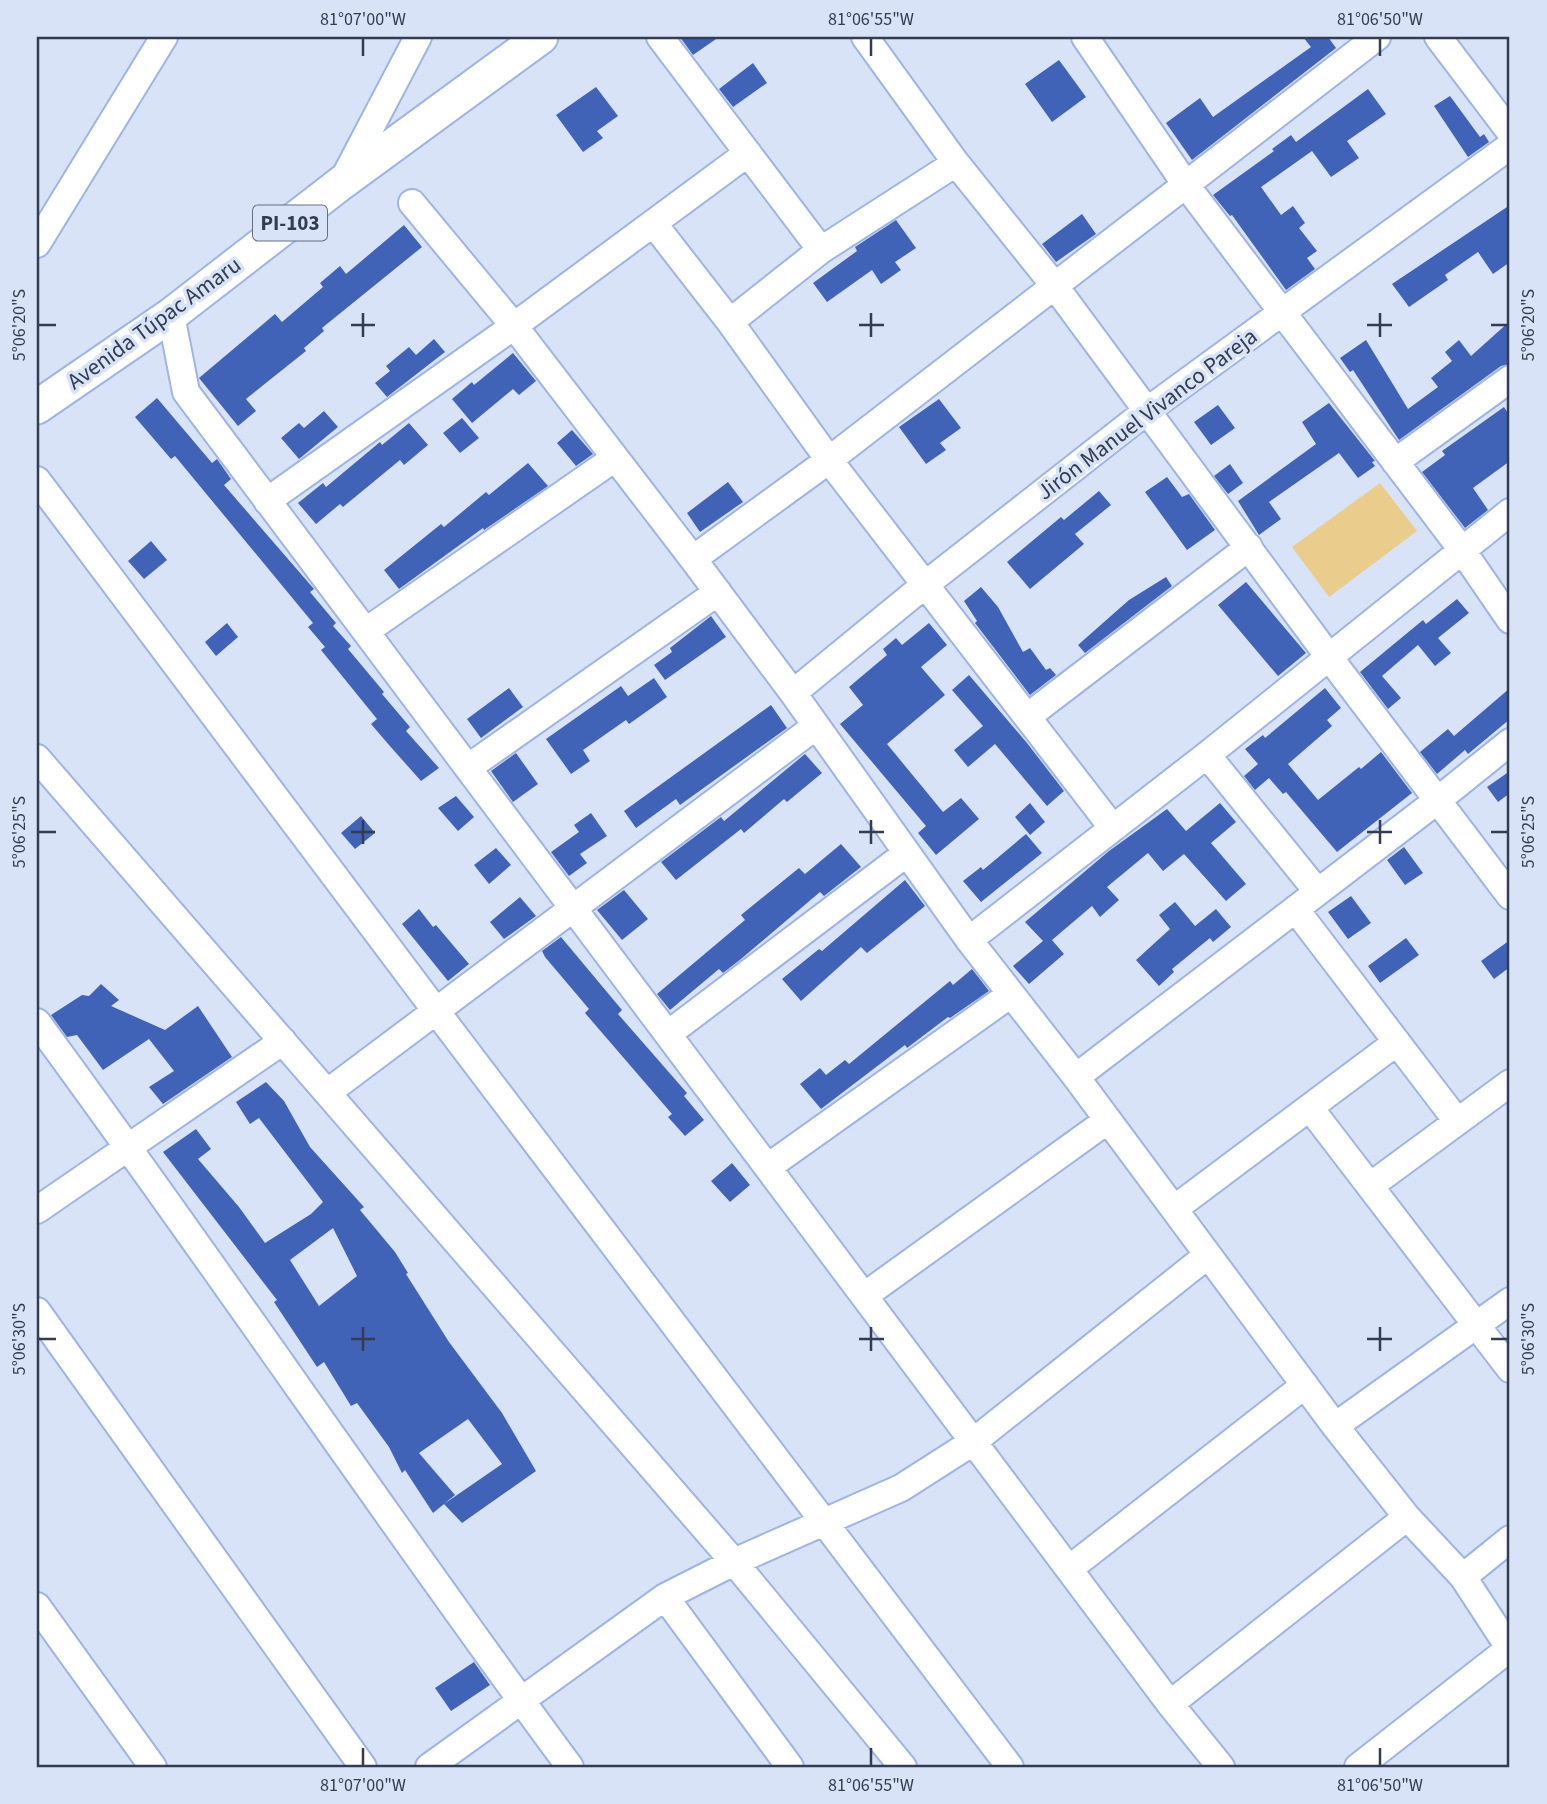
<svg xmlns="http://www.w3.org/2000/svg" width="1547" height="1804" font-family="'Source Sans 3',sans-serif">
  <rect width="100%" height="100%" fill="#d9e3f7"/>
  <!-- green -->
  <path fill="#eacc8c" d="M 1380,483 L 1417,531 L 1329,597 L 1292,547 Z"/>
  <!-- building -->
  <path fill="#4163b7" fill-rule="evenodd" d="M 680,37 L 719,37 L 693,55 Z
    M 1303,37 L 1328,37 L 1336,48 L 1192,160 L 1166,123 L 1200,98 L 1213,117 L 1311,47 Z
    M 1059,60 L 1086,97 L 1052,122 L 1025,84 Z
    M 753,63 L 767,83 L 733,107 L 719,89 Z
    M 596,87 L 618,116 L 597,131 L 603,138 L 583,152 L 556,115 Z
    M 1368,89 L 1386,114 L 1347,141 L 1359,158 L 1331,177 L 1312,151 L 1261,187 L 1281,215 L 1293,206 L 1305,223 L 1299,228 L 1317,251 L 1307,258 L 1315,269 L 1286,290 L 1232,215 L 1230,216 L 1213,195 L 1274,151 L 1272,149 L 1291,135 L 1296,142 Z
    M 1450,96 L 1480,137 L 1484,134 L 1489,142 L 1468,157 L 1434,106 Z
    M 1510,205 L 1510,262 L 1493,274 L 1478,252 L 1445,275 L 1448,280 L 1409,307 L 1392,284 Z
    M 1082,214 L 1096,234 L 1056,262 L 1042,244 Z
    M 896,220 L 916,248 L 895,262 L 901,270 L 881,284 L 872,270 L 827,302 L 813,283 L 857,251 L 855,247 Z
    M 404,225 L 422,247 L 322,328 L 324,331 L 304,348 L 306,351 L 246,399 L 256,411 L 238,426 L 199,378 L 275,314 L 282,322 L 323,287 L 320,283 L 340,266 L 346,274 Z
    M 1510,321 L 1510,364 L 1501,366 L 1399,440 L 1353,370 L 1350,372 L 1340,358 L 1366,340 L 1408,409 L 1438,387 L 1431,378 L 1452,361 L 1445,352 L 1459,340 L 1471,356 Z
    M 434,339 L 445,352 L 387,397 L 375,383 L 390,371 L 386,366 L 409,347 L 416,355 Z
    M 513,353 L 536,381 L 519,395 L 513,389 L 472,423 L 452,399 L 472,382 L 474,385 Z
    M 157,398 L 212,463 L 217,459 L 231,479 L 224,485 L 314,589 L 310,592 L 336,623 L 333,626 L 351,646 L 348,649 L 384,692 L 382,694 L 410,727 L 406,731 L 439,768 L 421,781 L 389,745 L 371,724 L 377,719 L 321,650 L 325,647 L 308,627 L 313,623 L 175,456 L 171,459 L 135,417 Z
    M 939,399 L 961,428 L 940,443 L 946,450 L 926,464 L 899,427 Z
    M 1329,403 L 1375,461 L 1372,462 L 1375,466 L 1358,478 L 1339,453 L 1269,502 L 1281,519 L 1259,535 L 1238,501 L 1316,444 L 1302,422 Z
    M 1218,405 L 1235,428 L 1211,445 L 1194,422 Z
    M 1504,407 L 1510,416 L 1510,461 L 1473,488 L 1488,510 L 1465,528 L 1422,472 L 1445,455 L 1442,451 Z
    M 324,411 L 338,427 L 299,459 L 281,438 L 299,423 L 304,428 Z
    M 462,418 L 479,438 L 460,453 L 443,433 Z
    M 409,423 L 428,445 L 404,465 L 400,460 L 343,507 L 340,504 L 316,524 L 298,503 L 323,483 L 326,487 L 380,442 L 382,445 Z
    M 572,430 L 593,454 L 576,466 L 557,443 Z
    M 528,463 L 548,486 L 484,530 L 483,528 L 399,589 L 384,570 L 441,524 L 444,527 L 486,492 L 489,495 Z
    M 1230,464 L 1243,483 L 1228,494 L 1214,476 Z
    M 1167,477 L 1182,497 L 1189,494 L 1215,530 L 1187,550 L 1145,492 Z
    M 728,482 L 743,502 L 700,532 L 687,513 Z
    M 1099,491 L 1111,505 L 1075,534 L 1084,544 L 1030,589 L 1007,562 L 1061,517 L 1064,520 Z
    M 151,541 L 167,560 L 144,579 L 128,561 Z
    M 1166,577 L 1172,586 L 1085,653 L 1078,645 L 1129,600 Z
    M 1246,582 L 1306,653 L 1278,676 L 1218,605 Z
    M 981,587 L 998,607 L 1023,652 L 1030,648 L 1046,670 L 1050,668 L 1056,675 L 1030,695 L 975,623 L 977,621 L 964,601 Z
    M 1457,599 L 1469,613 L 1438,638 L 1451,653 L 1435,666 L 1418,645 L 1382,676 L 1401,698 L 1388,709 L 1360,672 L 1423,620 L 1426,624 Z
    M 711,616 L 726,637 L 665,680 L 654,665 L 672,652 L 670,648 Z
    M 227,623 L 238,637 L 216,656 L 205,642 Z
    M 929,623 L 947,645 L 921,667 L 945,695 L 887,744 L 943,812 L 961,798 L 979,819 L 936,855 L 918,833 L 926,826 L 840,724 L 863,705 L 849,687 L 887,655 L 883,649 L 896,638 L 902,645 Z
    M 969,675 L 1027,743 L 1064,791 L 1047,806 L 995,744 L 968,767 L 954,750 L 983,726 L 952,690 Z
    M 654,678 L 667,697 L 629,724 L 626,720 L 583,750 L 590,761 L 571,774 L 546,739 L 621,686 L 628,696 Z
    M 509,688 L 523,707 L 481,738 L 467,719 Z
    M 1325,688 L 1341,708 L 1327,720 L 1332,726 L 1288,764 L 1318,800 L 1359,767 L 1361,769 L 1381,752 L 1412,793 L 1337,852 L 1286,792 L 1283,794 L 1269,778 L 1255,790 L 1244,776 L 1258,764 L 1245,749 L 1263,735 L 1265,738 Z
    M 1510,688 L 1510,719 L 1468,754 L 1465,750 L 1437,774 L 1420,752 L 1448,729 L 1454,736 Z
    M 771,705 L 787,728 L 680,805 L 676,799 L 636,828 L 624,811 Z
    M 516,753 L 538,784 L 513,802 L 491,771 Z
    M 805,754 L 822,773 L 787,802 L 784,799 L 744,833 L 741,829 L 676,880 L 661,862 L 721,817 L 724,821 Z
    M 1510,771 L 1510,793 L 1498,802 L 1487,787 Z
    M 456,796 L 474,817 L 458,831 L 438,808 Z
    M 1030,803 L 1045,822 L 1030,835 L 1015,817 Z
    M 1220,803 L 1236,822 L 1211,843 L 1246,884 L 1226,901 L 1184,854 L 1163,871 L 1148,853 L 1107,887 L 1119,900 L 1100,917 L 1092,906 L 1052,940 L 1064,954 L 1029,984 L 1013,966 L 1043,941 L 1025,922 L 1109,851 L 1167,809 L 1186,831 Z
    M 591,813 L 607,836 L 580,854 L 587,863 L 569,876 L 551,852 L 579,832 L 574,825 Z
    M 361,816 L 375,833 L 355,849 L 341,833 Z
    M 1026,834 L 1042,853 L 981,902 L 963,881 L 981,867 L 983,870 Z
    M 841,844 L 861,867 L 824,896 L 820,892 L 741,959 L 723,973 L 719,969 L 670,1010 L 657,994 L 745,920 L 741,915 L 757,902 L 799,868 L 805,874 Z
    M 1404,847 L 1423,873 L 1405,885 L 1387,860 Z
    M 496,848 L 511,865 L 489,884 L 474,865 Z
    M 905,880 L 925,906 L 867,953 L 861,947 L 801,1001 L 782,979 L 819,949 L 822,951 Z
    M 624,890 L 648,919 L 622,940 L 597,910 Z
    M 1351,896 L 1371,923 L 1348,939 L 1328,912 Z
    M 520,897 L 536,916 L 504,939 L 490,922 Z
    M 1175,902 L 1195,926 L 1216,909 L 1231,927 L 1213,942 L 1210,938 L 1172,969 L 1174,972 L 1159,986 L 1136,960 L 1170,929 L 1159,915 Z
    M 419,909 L 433,927 L 436,925 L 469,964 L 448,981 L 402,924 Z
    M 561,937 L 622,1010 L 618,1014 L 687,1093 L 684,1096 L 704,1120 L 685,1136 L 668,1117 L 672,1114 L 585,1013 L 589,1009 L 545,957 L 542,951 Z
    M 1406,938 L 1419,955 L 1380,983 L 1368,966 Z
    M 1510,940 L 1510,967 L 1494,979 L 1481,961 Z
    M 972,969 L 989,991 L 950,1018 L 948,1017 L 907,1048 L 905,1045 L 821,1109 L 800,1084 L 820,1068 L 826,1075 L 845,1060 L 849,1064 L 950,981 L 953,985 Z
    M 101,984 L 119,1000 L 111,1006 L 165,1030 L 198,1006 L 232,1057 L 163,1104 L 149,1087 L 174,1071 L 149,1039 L 103,1070 L 77,1035 L 67,1037 L 51,1015 L 82,995 L 89,996 Z
    M 266,1082 L 284,1101 L 310,1147 L 364,1207 L 360,1210 L 395,1252 L 408,1273 L 406,1274 L 449,1342 L 502,1413 L 536,1471 L 462,1523 L 444,1504 L 433,1513 L 405,1470 L 402,1473 L 389,1447 L 357,1403 L 351,1406 L 324,1362 L 317,1367 L 274,1302 L 277,1300 L 163,1152 L 196,1129 L 211,1149 L 198,1159 L 239,1207 L 265,1243 L 311,1214 L 323,1202 L 259,1118 L 250,1124 L 236,1102 ZM 333,1228 L 357,1276 L 319,1306 L 290,1260 ZM 468,1419 L 502,1464 L 444,1504 L 455,1495 L 419,1453 Z
    M 732,1163 L 750,1185 L 730,1202 L 711,1181 Z
    M 474,1662 L 490,1685 L 451,1711 L 435,1688 Z"/>
  <g fill="none" stroke-linecap="round" stroke-linejoin="round">
    <!-- minor casing -->
    <g stroke="#9eb4e4" stroke-width="30">
      <path id="minor" d="M 660,37 L 821,250
        M 865,37 L 956,163 L 1054,285 L 1329,657 L 1510,896
        M 1085,37 L 1186,185 L 1462,550 L 1510,620
        M 1438,37 L 1510,132
        M 343,180 L 418,37
        M 412,203 L 514,326 L 693,559 L 793,693 L 969,940 L 1076,1077 L 1335,1426 L 1407,1517 L 1463,1577 L 1510,1649
        M 653,223 L 730,322 L 829,460 L 1112,827
        M 37,244 L 164,37
        M 171,315 L 186,392 L 1170,1704 L 1221,1767
        M 730,322 L 821,250 L 956,163
        M 1395,462 L 1510,379
        M 37,480 L 436,1011 L 1010,1767
        M 267,501 L 514,326 L 748,153
        M 693,559 L 829,460 L 1377,37
        M 366,631 L 615,458
        M 793,693 L 926,584 L 1148,410 L 1510,146
        M 1027,717 L 1249,547
        M 1207,755 L 1317,891
        M 37,758 L 734,1562 L 903,1767
        M 469,767 L 718,592
        M 1296,910 L 1457,1121
        M 969,940 L 1207,755 L 1510,512
        M 37,1022 C 218,1268 388,1521 570,1767
        M 668,1034 L 907,853
        M 1076,1077 L 1438,800 L 1510,742
        M 328,1092 L 816,726
        M 1310,1108 L 1510,1369
        M 768,1167 L 1011,994
        M 1370,1186 L 1510,1083
        M 1174,1209 L 1397,1042
        M 37,1210 L 283,1041
        M 864,1296 L 1108,1120
        M 37,1311 L 363,1767
        M 1335,1426 L 1510,1301
        M 1069,1569 L 1305,1385
        M 1463,1577 L 1510,1539
        M 665,1597 L 790,1767
        M 37,1606 L 153,1767
        M 1170,1704 L 1407,1517
        M 429,1767 L 665,1597 L 734,1562 L 901,1488 L 973,1442 L 1208,1255
        M 1358,1767 L 1510,1648"/>
    </g>
    <!-- major casing -->
    <g stroke="#9eb4e4" stroke-width="37">
      <path id="major" d="M 37,407 L 171,315 L 340,184 L 541,37"/>
    </g>
    <!-- minor -->
    <use href="#minor" stroke="#fff" stroke-width="26"/>
    <!-- major -->
    <use href="#major" stroke="#fff" stroke-width="33"/>
  </g>
  <!-- ticks -->
  <path fill="none" stroke="#333c50" stroke-width="2.5" d="M 363,38 L 363,56M 871,38 L 871,56M 1380,38 L 1380,56M 363,313 L 363,337M 871,313 L 871,337M 1380,313 L 1380,337M 38,325 L 56,325M 351,325 L 375,325M 859,325 L 884,325M 1367,325 L 1392,325M 1491,325 L 1508,325M 363,820 L 363,844M 871,820 L 871,844M 1380,820 L 1380,844M 38,832 L 56,832M 351,832 L 375,832M 859,832 L 884,832M 1367,832 L 1392,832M 1491,832 L 1508,832M 363,1327 L 363,1351M 871,1327 L 871,1351M 1380,1327 L 1380,1351M 38,1339 L 56,1339M 351,1339 L 375,1339M 859,1339 L 884,1339M 1367,1339 L 1392,1339M 1491,1339 L 1508,1339M 363,1748 L 363,1766M 871,1748 L 871,1766M 1380,1748 L 1380,1766"/>
  <g text-anchor="middle" dominant-baseline="central" stroke-width="7" stroke-linejoin="round" paint-order="stroke">
    <!-- shield labels -->
    <rect fill="#d9e3f7" stroke="#656e82" stroke-width="2" x="253" y="205.5" width="74" height="35" rx="5"/>
    <g font-size="21" font-weight="bold" fill="#333c50">
      <text x="290" y="223">PI-103</text>
    </g>
    <!-- street labels -->
    <g font-size="23" fill="#333c50" stroke="#d9e3f7">
      <text transform="translate(154 323) rotate(-36)">Avenida Túpac Amaru</text>
      <text transform="translate(1147 414) rotate(-37)">Jirón Manuel Vivanco Pareja</text>
    </g>
  </g>
  <!-- border -->
  <rect width="1547" height="1804" fill="none" stroke="#d9e3f7" stroke-width="77"/>
  <rect x="38" y="38" width="1470" height="1728" fill="none" stroke="#333c50" stroke-width="2.5"/>
  <g font-size="18" text-anchor="middle" fill="#333c50">
    <text x="363" y="25">81°07'00"W</text>
    <text x="871" y="25">81°06'55"W</text>
    <text x="1380" y="25">81°06'50"W</text>
    <text transform="translate(19 325) rotate(-90)" y="6">5°06'20"S</text>
    <text transform="translate(1528 325) rotate(-90)" y="6">5°06'20"S</text>
    <text transform="translate(19 832) rotate(-90)" y="6">5°06'25"S</text>
    <text transform="translate(1528 832) rotate(-90)" y="6">5°06'25"S</text>
    <text transform="translate(19 1339) rotate(-90)" y="6">5°06'30"S</text>
    <text transform="translate(1528 1339) rotate(-90)" y="6">5°06'30"S</text>
    <text x="363" y="1791">81°07'00"W</text>
    <text x="871" y="1791">81°06'55"W</text>
    <text x="1380" y="1791">81°06'50"W</text>
  </g>
</svg>
